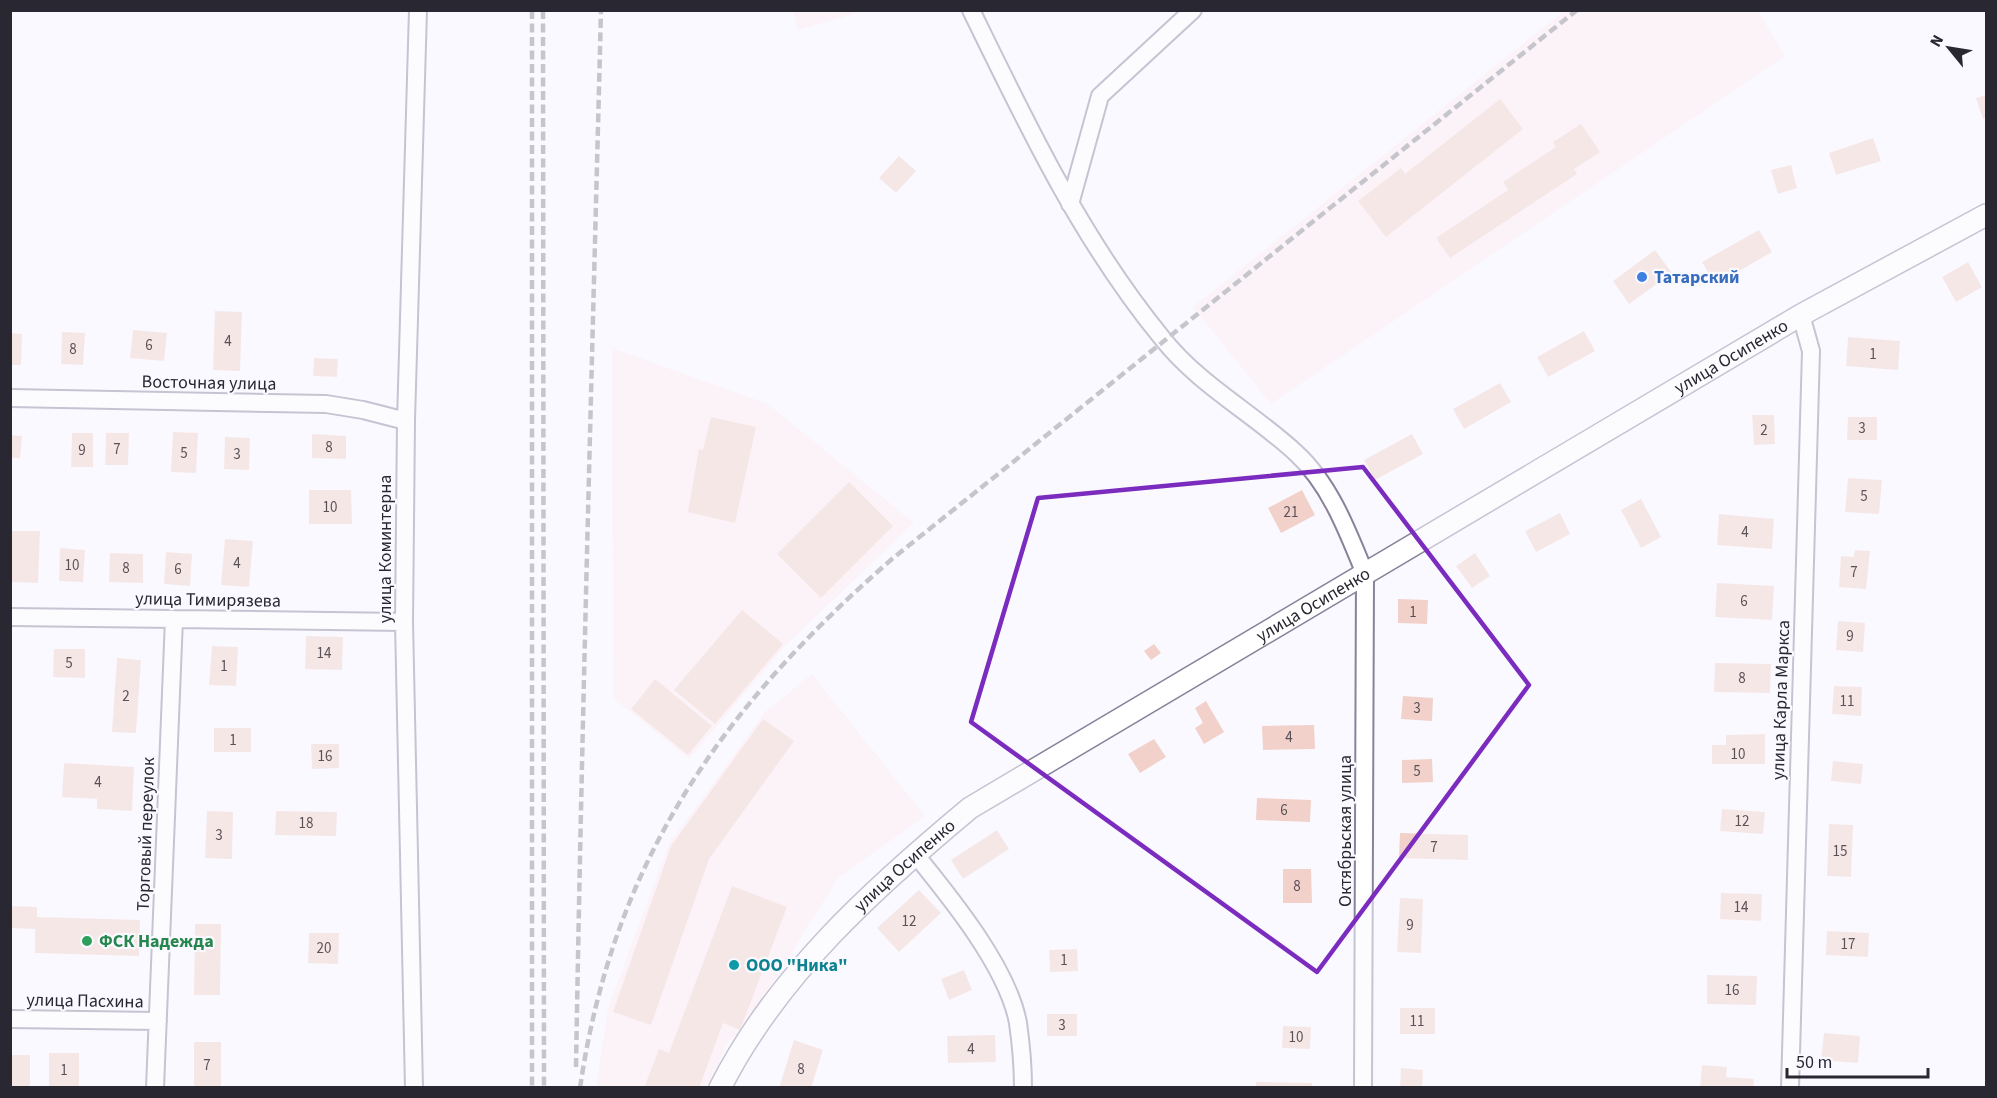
<svg xmlns="http://www.w3.org/2000/svg" width="1997" height="1098" font-family="'Source Sans 3',sans-serif">
  <rect width="100%" height="100%" fill="#faf9ff"/>
  <!-- industrial -->
  <path fill="#feeaf2" d="M 793,11 L 793,10 L 864,11 L 798,30 Z
    M 1564,11 L 1758,11 L 1785,56 L 1271,404 L 1193,307 Z
    M 612,348 L 768,404 L 914,523 L 785,646 L 689,759 L 613,698 Z
    M 812,674 L 925,816 L 838,878 L 743,1031 L 728,1041 L 709,1087 L 596,1088 L 608,1008 L 669,844 L 765,712 Z"/>
  <!-- building -->
  <path fill="#f2d1cb" d="M 1986,95 L 1986,118 L 1983,119 L 1976,98 Z
    M 1500,99 L 1523,129 L 1386,237 L 1358,201 L 1401,168 L 1405,174 Z
    M 1581,124 L 1600,152 L 1574,169 L 1577,174 L 1450,258 L 1436,238 L 1508,190 L 1503,182 L 1556,147 L 1553,142 Z
    M 1873,138 L 1881,161 L 1836,175 L 1829,153 Z
    M 899,156 L 916,171 L 896,193 L 879,178 Z
    M 1791,165 L 1797,188 L 1778,194 L 1771,170 Z
    M 1759,230 L 1772,252 L 1715,285 L 1702,262 Z
    M 1655,250 L 1672,273 L 1629,304 L 1613,281 Z
    M 1968,262 L 1982,287 L 1956,302 L 1942,277 Z
    M 215,311 L 242,312 L 240,371 L 213,370 Z
    M 133,330 L 167,333 L 164,361 L 130,358 Z
    M 1584,331 L 1595,351 L 1548,377 L 1537,357 Z
    M 62,332 L 85,333 L 83,365 L 61,364 Z
    M 10,333 L 22,334 L 21,365 L 10,365 Z
    M 1848,337 L 1900,341 L 1898,370 L 1846,366 Z
    M 314,358 L 338,359 L 337,377 L 313,376 Z
    M 1500,383 L 1511,402 L 1464,429 L 1453,409 Z
    M 1752,415 L 1774,415 L 1775,444 L 1754,445 Z
    M 711,417 L 756,427 L 735,523 L 688,512 L 699,449 L 703,450 Z
    M 1848,417 L 1877,417 L 1877,440 L 1847,440 Z
    M 173,432 L 198,433 L 196,473 L 171,472 Z
    M 72,433 L 93,433 L 93,467 L 71,467 Z
    M 106,433 L 129,433 L 128,465 L 105,465 Z
    M 312,434 L 346,436 L 346,459 L 312,458 Z
    M 1412,434 L 1423,454 L 1375,480 L 1364,460 Z
    M 10,435 L 22,436 L 20,458 L 10,458 Z
    M 225,437 L 250,438 L 249,470 L 224,469 Z
    M 1848,478 L 1882,480 L 1879,514 L 1845,512 Z
    M 849,482 L 893,526 L 821,598 L 777,554 Z
    M 309,490 L 351,490 L 352,524 L 309,524 Z
    M 1302,490 L 1315,515 L 1281,533 L 1268,508 Z
    M 1641,499 L 1661,537 L 1641,548 L 1621,510 Z
    M 1560,513 L 1570,534 L 1536,552 L 1525,531 Z
    M 1719,514 L 1774,519 L 1772,549 L 1717,545 Z
    M 11,531 L 40,531 L 38,583 L 10,582 Z
    M 225,539 L 253,541 L 249,587 L 221,585 Z
    M 60,548 L 85,550 L 83,582 L 59,581 Z
    M 1855,550 L 1870,551 L 1866,589 L 1839,587 L 1841,556 L 1854,557 Z
    M 166,552 L 192,554 L 190,586 L 164,584 Z
    M 110,553 L 143,554 L 143,583 L 109,582 Z
    M 1475,553 L 1490,576 L 1472,588 L 1456,566 Z
    M 1717,583 L 1774,586 L 1772,620 L 1715,617 Z
    M 1398,599 L 1428,600 L 1427,624 L 1398,623 Z
    M 742,610 L 783,644 L 715,724 L 674,690 Z
    M 1838,621 L 1865,623 L 1863,652 L 1836,650 Z
    M 306,636 L 343,637 L 342,670 L 305,669 Z
    M 1154,644 L 1161,653 L 1151,660 L 1144,651 Z
    M 212,646 L 238,647 L 236,686 L 209,685 Z
    M 54,649 L 85,649 L 85,678 L 53,677 Z
    M 117,658 L 141,660 L 136,733 L 112,732 Z
    M 1715,663 L 1771,664 L 1770,693 L 1714,692 Z
    M 655,679 L 712,726 L 688,755 L 631,709 Z
    M 1834,686 L 1862,687 L 1861,716 L 1832,714 Z
    M 1403,696 L 1433,698 L 1432,721 L 1401,719 Z
    M 1206,701 L 1224,732 L 1204,744 L 1195,728 L 1203,723 L 1195,708 Z
    M 763,719 L 794,741 L 709,859 L 651,1025 L 613,1012 L 671,846 Z
    M 1314,725 L 1315,749 L 1263,750 L 1262,726 Z
    M 214,728 L 251,728 L 251,752 L 214,752 Z
    M 1765,734 L 1765,764 L 1712,764 L 1712,745 L 1726,745 L 1726,735 Z
    M 1154,739 L 1166,757 L 1140,773 L 1128,754 Z
    M 311,744 L 339,744 L 339,768 L 312,769 Z
    M 1432,759 L 1433,782 L 1402,783 L 1402,760 Z
    M 1833,761 L 1863,764 L 1861,784 L 1831,781 Z
    M 64,763 L 134,767 L 132,811 L 97,809 L 97,799 L 62,797 Z
    M 1257,798 L 1311,800 L 1310,822 L 1256,820 Z
    M 1722,809 L 1765,812 L 1763,834 L 1720,831 Z
    M 207,811 L 233,812 L 232,859 L 205,858 Z
    M 276,811 L 337,812 L 336,836 L 275,835 Z
    M 1829,824 L 1853,825 L 1851,877 L 1827,876 Z
    M 997,830 L 1009,849 L 963,879 L 951,860 Z
    M 1400,833 L 1468,835 L 1468,860 L 1399,858 Z
    M 1283,869 L 1311,869 L 1312,903 L 1283,903 Z
    M 732,886 L 787,907 L 740,1030 L 723,1023 L 699,1088 L 644,1088 L 659,1049 L 669,1053 Z
    M 919,890 L 941,913 L 899,952 L 877,928 Z
    M 1721,893 L 1762,894 L 1761,921 L 1720,919 Z
    M 1400,898 L 1423,899 L 1421,953 L 1397,952 Z
    M 10,906 L 37,907 L 37,917 L 140,920 L 139,956 L 35,953 L 35,929 L 10,928 Z
    M 195,924 L 221,924 L 220,995 L 194,995 Z
    M 1827,931 L 1869,933 L 1868,957 L 1826,955 Z
    M 309,933 L 339,933 L 338,964 L 308,963 Z
    M 1077,949 L 1078,971 L 1050,972 L 1049,950 Z
    M 964,970 L 972,990 L 949,1000 L 941,979 Z
    M 1707,975 L 1757,976 L 1756,1005 L 1707,1004 Z
    M 1400,1008 L 1435,1008 L 1435,1034 L 1400,1034 Z
    M 1047,1014 L 1077,1014 L 1077,1036 L 1047,1036 Z
    M 1283,1026 L 1311,1027 L 1310,1049 L 1282,1048 Z
    M 1824,1033 L 1860,1036 L 1858,1063 L 1821,1060 Z
    M 995,1035 L 996,1062 L 948,1063 L 947,1036 Z
    M 794,1040 L 823,1050 L 811,1088 L 779,1088 Z
    M 194,1042 L 221,1042 L 221,1088 L 194,1088 Z
    M 49,1053 L 79,1053 L 79,1088 L 49,1088 Z
    M 10,1055 L 30,1055 L 30,1088 L 10,1088 Z
    M 1702,1065 L 1727,1067 L 1726,1077 L 1754,1079 L 1753,1088 L 1700,1088 Z
    M 1401,1068 L 1423,1070 L 1422,1088 L 1400,1088 Z
    M 1256,1082 L 1312,1083 L 1312,1088 L 1256,1088 Z"/>
  <g fill="none" stroke-linecap="round" stroke-linejoin="round">
    <!-- minor casing -->
    <g stroke="#88829b" stroke-width="20">
      <path id="minor" d="M 971,10 C 1027,125 1081,239 1162,338 C 1199,385 1253,413 1296,453 C 1330,484 1348,532 1365,574 L 1363,1088
        M 1070,204 L 1100,96 L 1193,10
        M 10,398 L 326,404 L 363,410 L 406,421
        M 10,617 L 404,622
        M 915,854 C 950,897 1008,968 1018,1023 C 1021,1044 1023,1066 1023,1088
        M 10,1019 L 158,1021
        M 155,1088 L 174,619
        M 414,1088 L 404,622 L 406,421 L 418,10
        M 1790,1088 L 1811,351 L 1801,315"/>
    </g>
    <!-- tertiary casing -->
    <g stroke="#88829b" stroke-width="24">
      <g id="tertiary">
        <path id="s1" d="M 720,1088 C 777,975 874,888 970,808 L 1801,315 L 1986,215"/>
      </g>
    </g>
    <!-- minor -->
    <use href="#minor" stroke="#fff" stroke-width="16"/>
    <!-- tertiary -->
    <use href="#tertiary" stroke="#fff" stroke-width="21"/>
    <!-- rail -->
    <path stroke="#87858d" stroke-width="4.5" stroke-dasharray="9 4.5" stroke-linecap="butt" d="M 532,10 L 532,1088
      M 543,10 L 544,1088
      M 576,1067 C 582,714 592,363 601,10
      M 580,1088 C 613,861 722,707 892,559 L 1577,10"/>
  </g>
  <!-- marked area -->
  <path d="M0 0H1997V1098H0ZM 1363,467 L 1529,685 L 1317,972 L 971,722 L 1038,498 Z" fill="#faf9ff" fill-opacity=".55" fill-rule="evenodd"/>
  <path fill="none" stroke="#7b2cbf" stroke-width="4.5" stroke-linejoin="round" d="M 1363,467 L 1529,685 L 1317,972 L 971,722 L 1038,498 Z"/>
  <!-- markers -->
  <circle fill="#3f7fe0" stroke="#faf9ff" stroke-width="2" cx="1642" cy="277" r="6"/>
  <circle fill="#2e9e5b" stroke="#faf9ff" stroke-width="2" cx="87" cy="941" r="6"/>
  <circle fill="#0f9aa8" stroke="#faf9ff" stroke-width="2" cx="734" cy="965" r="6"/>
  <g text-anchor="middle" dominant-baseline="central" stroke-width="4.5" stroke-linejoin="round" paint-order="stroke">
    <!-- number labels -->
    <g font-size="15" fill="#5b5258">
      <text x="228" y="341">4</text>
      <text x="149" y="345">6</text>
      <text x="73" y="349">8</text>
      <text x="1873" y="354">1</text>
      <text x="1862" y="428">3</text>
      <text x="1764" y="430">2</text>
      <text x="329" y="447">8</text>
      <text x="117" y="449">7</text>
      <text x="82" y="450">9</text>
      <text x="184" y="453">5</text>
      <text x="237" y="454">3</text>
      <text x="1864" y="496">5</text>
      <text x="330" y="507">10</text>
      <text x="1291" y="512">21</text>
      <text x="1745" y="532">4</text>
      <text x="237" y="563">4</text>
      <text x="72" y="565">10</text>
      <text x="126" y="568">8</text>
      <text x="178" y="569">6</text>
      <text x="1854" y="572">7</text>
      <text x="1744" y="601">6</text>
      <text x="1413" y="612">1</text>
      <text x="1850" y="636">9</text>
      <text x="324" y="653">14</text>
      <text x="69" y="663">5</text>
      <text x="224" y="666">1</text>
      <text x="1742" y="678">8</text>
      <text x="126" y="696">2</text>
      <text x="1847" y="701">11</text>
      <text x="1417" y="708">3</text>
      <text x="1289" y="737">4</text>
      <text x="233" y="740">1</text>
      <text x="1738" y="754">10</text>
      <text x="325" y="756">16</text>
      <text x="1417" y="771">5</text>
      <text x="98" y="782">4</text>
      <text x="1284" y="810">6</text>
      <text x="1742" y="821">12</text>
      <text x="306" y="823">18</text>
      <text x="219" y="835">3</text>
      <text x="1434" y="847">7</text>
      <text x="1840" y="851">15</text>
      <text x="1297" y="886">8</text>
      <text x="1741" y="907">14</text>
      <text x="909" y="921">12</text>
      <text x="1410" y="925">9</text>
      <text x="1848" y="944">17</text>
      <text x="324" y="948">20</text>
      <text x="1064" y="960">1</text>
      <text x="1732" y="990">16</text>
      <text x="1417" y="1021">11</text>
      <text x="1062" y="1025">3</text>
      <text x="1296" y="1037">10</text>
      <text x="971" y="1049">4</text>
      <text x="207" y="1065">7</text>
      <text x="801" y="1069">8</text>
      <text x="64" y="1070">1</text>
    </g>
    <!-- shop labels -->
    <g font-size="18" font-weight="bold" fill="#366cbe" stroke="#faf9ff" text-anchor="start">
      <text x="1654" y="277">Татарский</text>
    </g>
    <!-- street labels -->
    <g font-size="18" fill="#292731" stroke="#faf9ff">
      <text stroke="none"><textPath href="#s1" startOffset="1263">улица Осипенко</textPath></text>
      <text transform="translate(209 383) rotate(1)">Восточная улица</text>
      <text transform="translate(385 549) rotate(-90)">улица Коминтерна</text>
      <text transform="translate(208 600) rotate(1)">улица Тимирязева</text>
      <text stroke="none"><textPath href="#s1" startOffset="777">улица Осипенко</textPath></text>
      <text transform="translate(1781 700) rotate(-88)">улица Карла Маркса</text>
      <text transform="translate(1345 831) rotate(-90)">Октябрьская улица</text>
      <text transform="translate(146 834) rotate(-88)">Торговый переулок</text>
      <text stroke="none"><textPath href="#s1" startOffset="291">улица Осипенко</textPath></text>
      <text transform="translate(85 1001) rotate(1)">улица Пасхина</text>
    </g>
    <!-- leisure labels -->
    <g font-size="18" font-weight="bold" fill="#27864d" stroke="#faf9ff" text-anchor="start">
      <text x="99" y="941">ФСК Надежда</text>
    </g>
    <!-- culture labels -->
    <g font-size="18" font-weight="bold" fill="#0d838f" stroke="#faf9ff" text-anchor="start">
      <text x="746" y="965">ООО "Ника"</text>
    </g>
  </g>
  <!-- border -->
  <rect width="1997" height="1098" fill="none" stroke="#292731" stroke-width="24"/>
  <!-- north arrow -->
  <g transform="translate(1949 48) rotate(300)" stroke="#faf9ff" stroke-width="4.5" paint-order="stroke">
  <path d="M0-4.5L10 22L0 15L-10 22Z" fill="#292731"/>
  <text y="-9" font-size="16" font-weight="bold" text-anchor="middle" fill="#292731">N</text>
  </g>
  <!-- scale -->
  <path d="M1787 1068v9h141v-9" fill="none" stroke="#292731" stroke-width="3"/>
  <text x="1796" y="1068" font-size="18" fill="#292731" stroke="#faf9ff" stroke-width="4.5" paint-order="stroke">50 m</text>
</svg>
